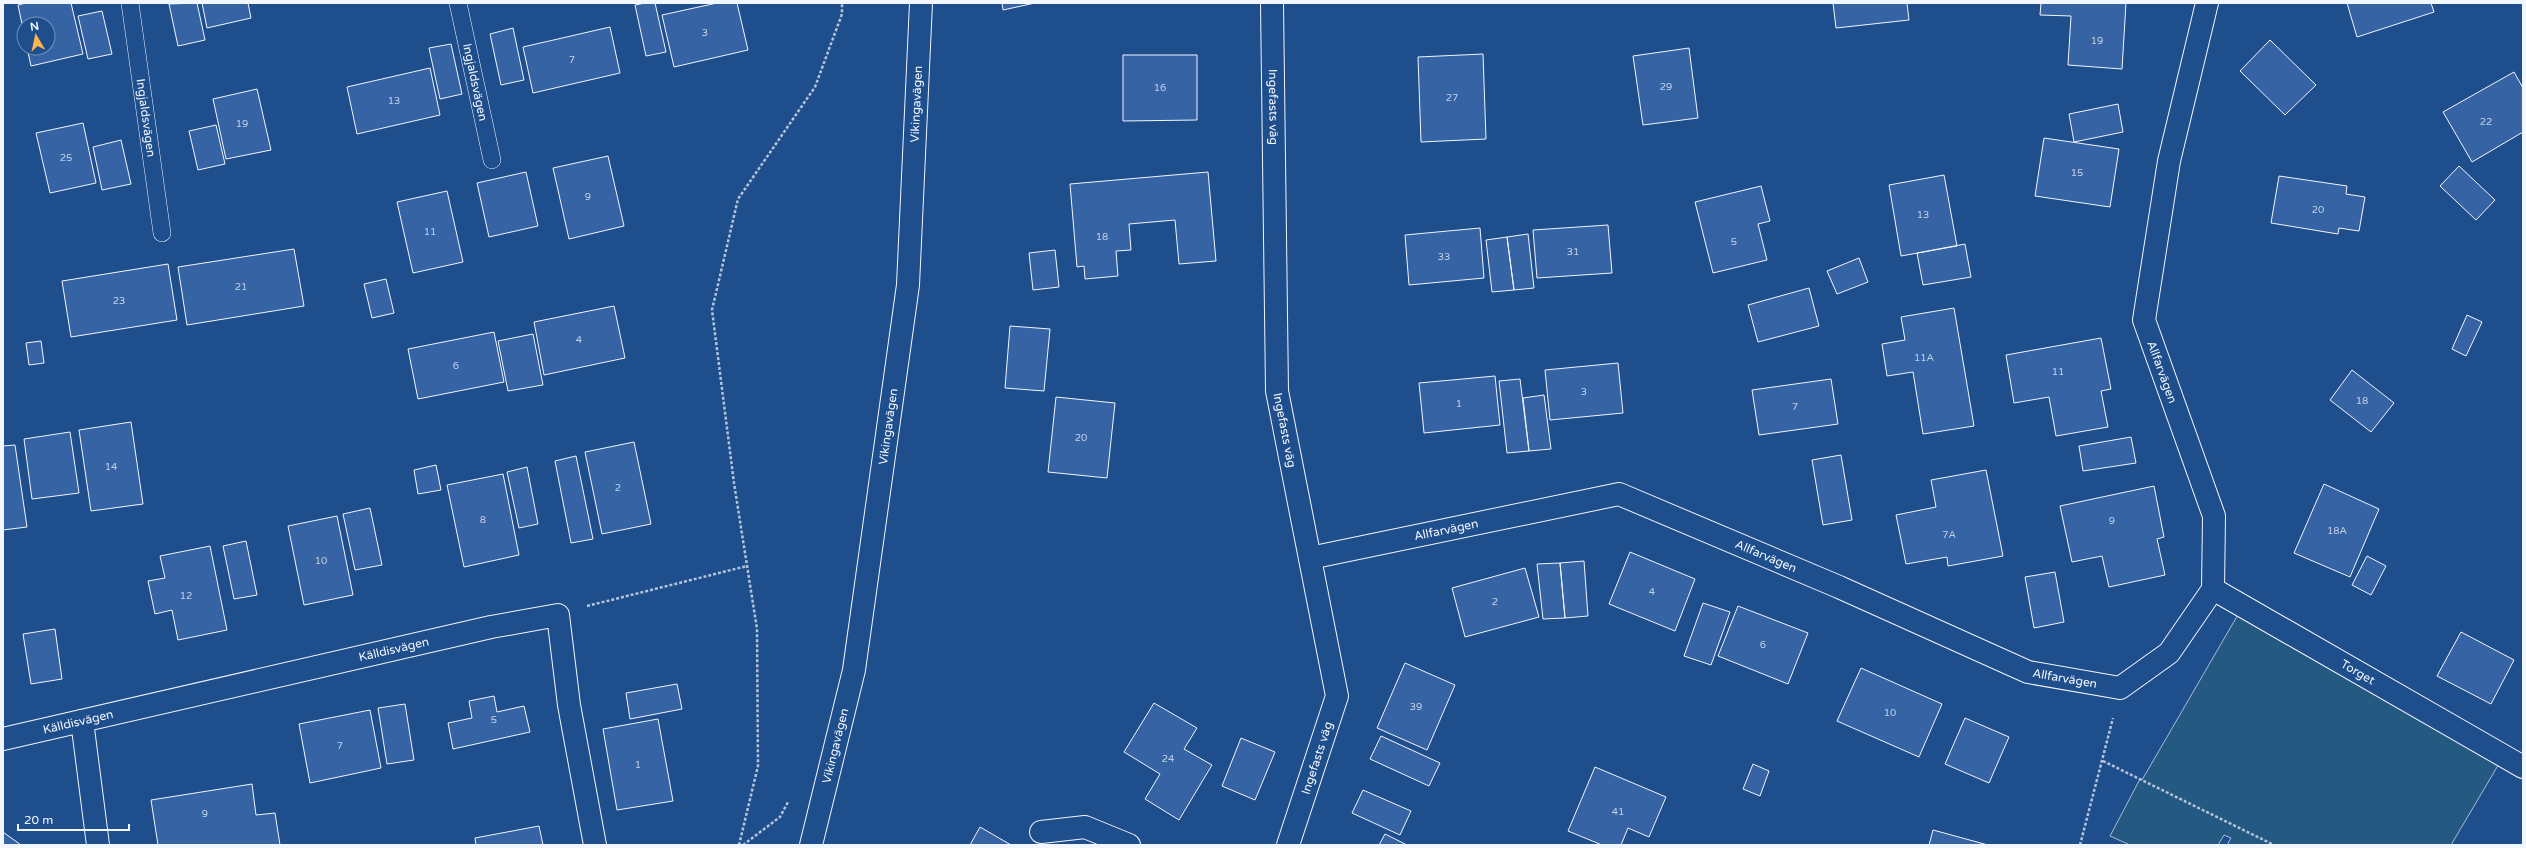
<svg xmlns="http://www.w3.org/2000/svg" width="2526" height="848" font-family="'Varela Round',sans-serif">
  <rect width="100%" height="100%" fill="#1f4e8c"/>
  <!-- green -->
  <path fill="#245a82" stroke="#a8bbd7" d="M 2243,606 L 2503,757 L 2451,845 L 2227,845 L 2231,838 L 2224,835 L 2218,845 L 2130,845 L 2110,836 L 2140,779 L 2142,780 Z"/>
  <!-- building -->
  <path fill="#3563a3" stroke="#f2f6ff" d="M 26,3 L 71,3 L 83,54 L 31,66 L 27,48 L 48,48 L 48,24 L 24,24 L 24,34 L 18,5 Z
    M 197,3 L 205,40 L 178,46 L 169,4 Z
    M 202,3 L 248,3 L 251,18 L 207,28 Z
    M 645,3 L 655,3 L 666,52 L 646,56 L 635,5 Z
    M 717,3 L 737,3 L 748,50 L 674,67 L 662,15 Z
    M 1002,3 L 1035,3 L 1003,10 Z
    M 1833,3 L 1907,3 L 1909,20 L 1836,28 Z
    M 2041,3 L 2126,3 L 2122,69 L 2068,65 L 2071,16 L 2040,15 Z
    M 2347,3 L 2431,3 L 2434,12 L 2357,37 Z
    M 102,11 L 112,54 L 88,59 L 78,16 Z
    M 610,27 L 620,73 L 533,93 L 523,47 Z
    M 513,28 L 524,80 L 501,85 L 490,34 Z
    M 2270,40 L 2316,85 L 2285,115 L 2240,71 Z
    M 451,44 L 462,94 L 440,99 L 429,48 Z
    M 1689,48 L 1698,118 L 1643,125 L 1633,56 Z
    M 1483,54 L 1486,139 L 1421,142 L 1418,57 Z
    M 1123,55 L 1197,55 L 1197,120 L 1123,121 Z
    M 430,68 L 440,115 L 357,134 L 347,87 Z
    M 2514,72 L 2523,88 L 2523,132 L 2472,162 L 2443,112 Z
    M 257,89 L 271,150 L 226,159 L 213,99 Z
    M 2118,104 L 2123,132 L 2074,142 L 2069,114 Z
    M 83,123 L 96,183 L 50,193 L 36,133 Z
    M 216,125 L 225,164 L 198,170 L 189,131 Z
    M 2044,138 L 2119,149 L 2110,207 L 2035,196 Z
    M 121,140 L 131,184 L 102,190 L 93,147 Z
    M 608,156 L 624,226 L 569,239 L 553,168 Z
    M 2459,166 L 2495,200 L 2476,220 L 2440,186 Z
    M 526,172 L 538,226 L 489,237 L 477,183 Z
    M 1208,172 L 1216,261 L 1179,264 L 1175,220 L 1129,224 L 1131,250 L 1116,251 L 1118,276 L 1085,279 L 1084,266 L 1077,267 L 1070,184 Z
    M 1944,175 L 1957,246 L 1901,256 L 1889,185 Z
    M 2279,176 L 2347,186 L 2346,194 L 2365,197 L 2359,231 L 2339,228 L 2338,234 L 2271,223 Z
    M 1761,186 L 1770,221 L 1758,224 L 1767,260 L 1713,273 L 1695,202 Z
    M 447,191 L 463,262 L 413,273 L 397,202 Z
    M 1608,225 L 1612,273 L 1537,278 L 1533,230 Z
    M 1480,228 L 1484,278 L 1409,285 L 1405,235 Z
    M 1528,234 L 1534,288 L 1514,290 L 1507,237 Z
    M 1507,237 L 1514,290 L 1492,292 L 1486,240 Z
    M 1965,244 L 1971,277 L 1923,285 L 1917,253 Z
    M 294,249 L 304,306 L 187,325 L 178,267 Z
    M 1055,250 L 1059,287 L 1033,290 L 1029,253 Z
    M 1859,258 L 1868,282 L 1837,294 L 1827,271 Z
    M 168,264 L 177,320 L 71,337 L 62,281 Z
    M 386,279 L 394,313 L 372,318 L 364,284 Z
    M 1809,288 L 1819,326 L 1758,342 L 1748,305 Z
    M 614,306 L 625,358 L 544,375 L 534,322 Z
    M 1954,308 L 1974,426 L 1923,434 L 1913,372 L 1887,376 L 1882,344 L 1905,340 L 1901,317 Z
    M 2467,315 L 2482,322 L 2466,356 L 2452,349 Z
    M 1010,326 L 1050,329 L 1044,391 L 1005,388 Z
    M 494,332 L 504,382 L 418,399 L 408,349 Z
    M 533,334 L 543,385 L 508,391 L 498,341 Z
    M 2101,338 L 2111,389 L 2101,391 L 2108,427 L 2056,436 L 2049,397 L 2014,403 L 2006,355 Z
    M 41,341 L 44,363 L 29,365 L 26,343 Z
    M 1618,363 L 1623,413 L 1550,420 L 1545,370 Z
    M 2352,370 L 2394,403 L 2371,432 L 2330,400 Z
    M 1495,376 L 1500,425 L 1424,433 L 1419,383 Z
    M 1520,379 L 1529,451 L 1507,453 L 1499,381 Z
    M 1831,379 L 1838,424 L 1759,435 L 1752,390 Z
    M 1544,395 L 1551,449 L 1529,451 L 1523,398 Z
    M 1056,397 L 1115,403 L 1107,478 L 1048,472 Z
    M 131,422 L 143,504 L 91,511 L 79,430 Z
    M 70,432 L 79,493 L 32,499 L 24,439 Z
    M 2131,437 L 2136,463 L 2083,471 L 2079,446 Z
    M 634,442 L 651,524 L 602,534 L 585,452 Z
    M 15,445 L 27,527 L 3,530 L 3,446 Z
    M 1841,455 L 1852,520 L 1823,525 L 1812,460 Z
    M 576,456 L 593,539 L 571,543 L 555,461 Z
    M 436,465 L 441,490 L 418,494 L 414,470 Z
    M 527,467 L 538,524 L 519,528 L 507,472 Z
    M 1986,470 L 2003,556 L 1948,566 L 1947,557 L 1906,564 L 1896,515 L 1936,507 L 1931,480 Z
    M 503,474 L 519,555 L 464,567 L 447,485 Z
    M 2324,484 L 2379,509 L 2350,577 L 2294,553 Z
    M 2154,486 L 2164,537 L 2157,539 L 2165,575 L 2109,587 L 2102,556 L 2072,562 L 2060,506 Z
    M 370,508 L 382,565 L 355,570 L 343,514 Z
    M 337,516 L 353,595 L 304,605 L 288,526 Z
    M 246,541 L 257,595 L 234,599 L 223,546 Z
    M 210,546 L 227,630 L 178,640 L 172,610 L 155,614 L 148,581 L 165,578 L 160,556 Z
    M 1630,552 L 1695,579 L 1675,631 L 1609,604 Z
    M 2367,556 L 2386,566 L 2371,595 L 2352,585 Z
    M 1584,561 L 1588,616 L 1565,618 L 1560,563 Z
    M 1560,563 L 1565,618 L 1543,619 L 1537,564 Z
    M 1525,568 L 1539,617 L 1465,637 L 1452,588 Z
    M 2055,572 L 2064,622 L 2034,628 L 2025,577 Z
    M 1703,603 L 1730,612 L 1711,665 L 1684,656 Z
    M 1738,606 L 1808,633 L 1788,684 L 1718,656 Z
    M 55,629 L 62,679 L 31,684 L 23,634 Z
    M 2461,632 L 2514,660 L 2491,704 L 2437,676 Z
    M 1405,663 L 1455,685 L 1427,750 L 1377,728 Z
    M 1861,668 L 1942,704 L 1919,757 L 1837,721 Z
    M 677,684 L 682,709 L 630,719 L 626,693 Z
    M 494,696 L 497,712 L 524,706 L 530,732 L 453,749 L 448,723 L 472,718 L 469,701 Z
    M 1154,703 L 1197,728 L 1184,749 L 1212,765 L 1179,820 L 1145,799 L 1160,774 L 1124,752 Z
    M 405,704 L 414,760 L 387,764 L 378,708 Z
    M 370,710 L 381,768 L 310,783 L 299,724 Z
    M 1965,718 L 2009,737 L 1989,783 L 1945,764 Z
    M 658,719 L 673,801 L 617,810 L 603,729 Z
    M 1381,736 L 1440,763 L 1429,786 L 1370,759 Z
    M 1241,738 L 1275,752 L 1255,800 L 1222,786 Z
    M 1753,764 L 1769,771 L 1760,796 L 1743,789 Z
    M 1595,767 L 1666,797 L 1649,837 L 1628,828 L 1621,845 L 1602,845 L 1568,831 Z
    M 252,784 L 256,815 L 275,813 L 280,845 L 158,845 L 151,800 Z
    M 1363,790 L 1411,811 L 1400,835 L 1352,813 Z
    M 539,826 L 543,845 L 476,845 L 475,838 Z
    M 980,827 L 1011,845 L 970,845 Z
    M 1933,830 L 1988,845 L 1929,845 Z
    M 3,832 L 21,845 L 3,845 Z
    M 1385,834 L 1407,845 L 1379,845 Z"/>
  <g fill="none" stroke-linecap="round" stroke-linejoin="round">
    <!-- service casing -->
    <g stroke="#f2f6ff" stroke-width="18">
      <g id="service">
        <path id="s1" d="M 130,3 L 162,233"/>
        <path id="s2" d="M 458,3 L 492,160"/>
      </g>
    </g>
    <!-- minor casing -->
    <g stroke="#f2f6ff" stroke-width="24">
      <g id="minor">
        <path id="s3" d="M 1272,3 L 1277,391 L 1337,696 L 1288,845"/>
        <path id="s4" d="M 1310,558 L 1619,494 L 1839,587 L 2028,672 L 2120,688 L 2169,653 L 2213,589 L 2214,516 L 2144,320 L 2169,161 L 2207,3"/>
        <path id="s5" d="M 2213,589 L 2523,767"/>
        <path d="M 82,721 L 98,845"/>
        <path id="s6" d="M 3,739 L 491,627 L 558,615 L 569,705 L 595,845"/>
        <path d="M 1041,832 L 1085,827 L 1129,845"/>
      </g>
    </g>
    <!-- secondary casing -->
    <g stroke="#f2f6ff" stroke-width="24">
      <g id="secondary">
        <path id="s7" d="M 811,845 L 854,670 L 908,285 L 921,3"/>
      </g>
    </g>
    <!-- path -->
    <path stroke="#b3c4dc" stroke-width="2.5" stroke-dasharray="3 2" stroke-linecap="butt" d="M 587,606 L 747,566
      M 2103,761 L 2274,845
      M 739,845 L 758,766 L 757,629 L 734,483 L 712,310 L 738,199 L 815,87 L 842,14 L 842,3
      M 743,845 L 780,817 L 788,802
      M 2080,845 L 2113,718"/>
    <!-- service -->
    <use href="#service" stroke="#1f4e8c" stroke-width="17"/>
    <!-- minor -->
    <use href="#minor" stroke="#1f4e8c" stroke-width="22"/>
    <!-- secondary -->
    <use href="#secondary" stroke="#1f4e8c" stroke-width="22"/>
  </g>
  <g text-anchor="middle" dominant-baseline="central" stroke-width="3" stroke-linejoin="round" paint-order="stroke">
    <!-- number labels -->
    <g font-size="10" fill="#c3d1e8">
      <text x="705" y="33">3</text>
      <text x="2097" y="41">19</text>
      <text x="572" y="60">7</text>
      <text x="1666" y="87">29</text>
      <text x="1160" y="88">16</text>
      <text x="1452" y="98">27</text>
      <text x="394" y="101">13</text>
      <text x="2486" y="122">22</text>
      <text x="242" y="124">19</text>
      <text x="66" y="158">25</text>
      <text x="2077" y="173">15</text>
      <text x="588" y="197">9</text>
      <text x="2318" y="210">20</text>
      <text x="1923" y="215">13</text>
      <text x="430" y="232">11</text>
      <text x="1102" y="237">18</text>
      <text x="1734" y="242">5</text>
      <text x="1573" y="252">31</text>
      <text x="1444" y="257">33</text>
      <text x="241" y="287">21</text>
      <text x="119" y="301">23</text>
      <text x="579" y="340">4</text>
      <text x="1924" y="358">11A</text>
      <text x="456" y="366">6</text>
      <text x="2058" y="372">11</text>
      <text x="1584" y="392">3</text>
      <text x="2362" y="401">18</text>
      <text x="1459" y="404">1</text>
      <text x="1795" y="407">7</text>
      <text x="1081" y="438">20</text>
      <text x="111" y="467">14</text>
      <text x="618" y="488">2</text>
      <text x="483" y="520">8</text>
      <text x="2112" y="521">9</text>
      <text x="2337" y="531">18A</text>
      <text x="1949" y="535">7A</text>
      <text x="321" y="561">10</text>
      <text x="1652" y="592">4</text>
      <text x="186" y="596">12</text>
      <text x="1495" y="602">2</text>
      <text x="1763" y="645">6</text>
      <text x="1416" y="707">39</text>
      <text x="1890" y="713">10</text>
      <text x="494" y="720">5</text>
      <text x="340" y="746">7</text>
      <text x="1168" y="759">24</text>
      <text x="638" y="765">1</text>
      <text x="1618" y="812">41</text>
      <text x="205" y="814">9</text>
    </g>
    <!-- street labels -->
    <g font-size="12" fill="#f2f6ff" stroke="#1f4e8c">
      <text stroke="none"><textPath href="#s2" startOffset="81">Ingjaldsvägen</textPath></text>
      <text stroke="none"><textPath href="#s7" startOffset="750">Vikingavägen</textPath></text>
      <text stroke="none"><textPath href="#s3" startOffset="104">Ingefasts väg</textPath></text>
      <text stroke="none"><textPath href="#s1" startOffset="116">Ingjaldsvägen</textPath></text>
      <text transform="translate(2162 372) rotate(70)">Allfarvägen</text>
      <text stroke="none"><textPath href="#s7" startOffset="426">Vikingavägen</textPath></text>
      <text stroke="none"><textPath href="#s3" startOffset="428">Ingefasts väg</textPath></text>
      <text stroke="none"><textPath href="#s4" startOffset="139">Allfarvägen</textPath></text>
      <text stroke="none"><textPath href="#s4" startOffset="475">Allfarvägen</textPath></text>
      <text stroke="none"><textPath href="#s6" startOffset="401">Källdisvägen</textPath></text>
      <text stroke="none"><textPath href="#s5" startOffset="167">Torget</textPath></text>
      <text stroke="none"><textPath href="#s4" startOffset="799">Allfarvägen</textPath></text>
      <text stroke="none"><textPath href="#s6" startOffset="77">Källdisvägen</textPath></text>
      <text stroke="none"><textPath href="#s7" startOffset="102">Vikingavägen</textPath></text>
      <text transform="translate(1317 758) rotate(-72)">Ingefasts väg</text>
    </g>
  </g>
  <!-- border -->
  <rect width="2526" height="848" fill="none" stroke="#f2f6ff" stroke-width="8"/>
  <!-- north arrow -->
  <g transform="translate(36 36) rotate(351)"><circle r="19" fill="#1f4e8c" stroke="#7391ba"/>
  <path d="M0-3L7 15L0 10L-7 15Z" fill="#ffb74d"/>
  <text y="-6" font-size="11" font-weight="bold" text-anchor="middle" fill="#f2f6ff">N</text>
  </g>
  <!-- scale -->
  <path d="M18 824v6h111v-6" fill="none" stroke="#f2f6ff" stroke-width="2"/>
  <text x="24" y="824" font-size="12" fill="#f2f6ff" stroke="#1f4e8c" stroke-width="3" paint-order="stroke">20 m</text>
</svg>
